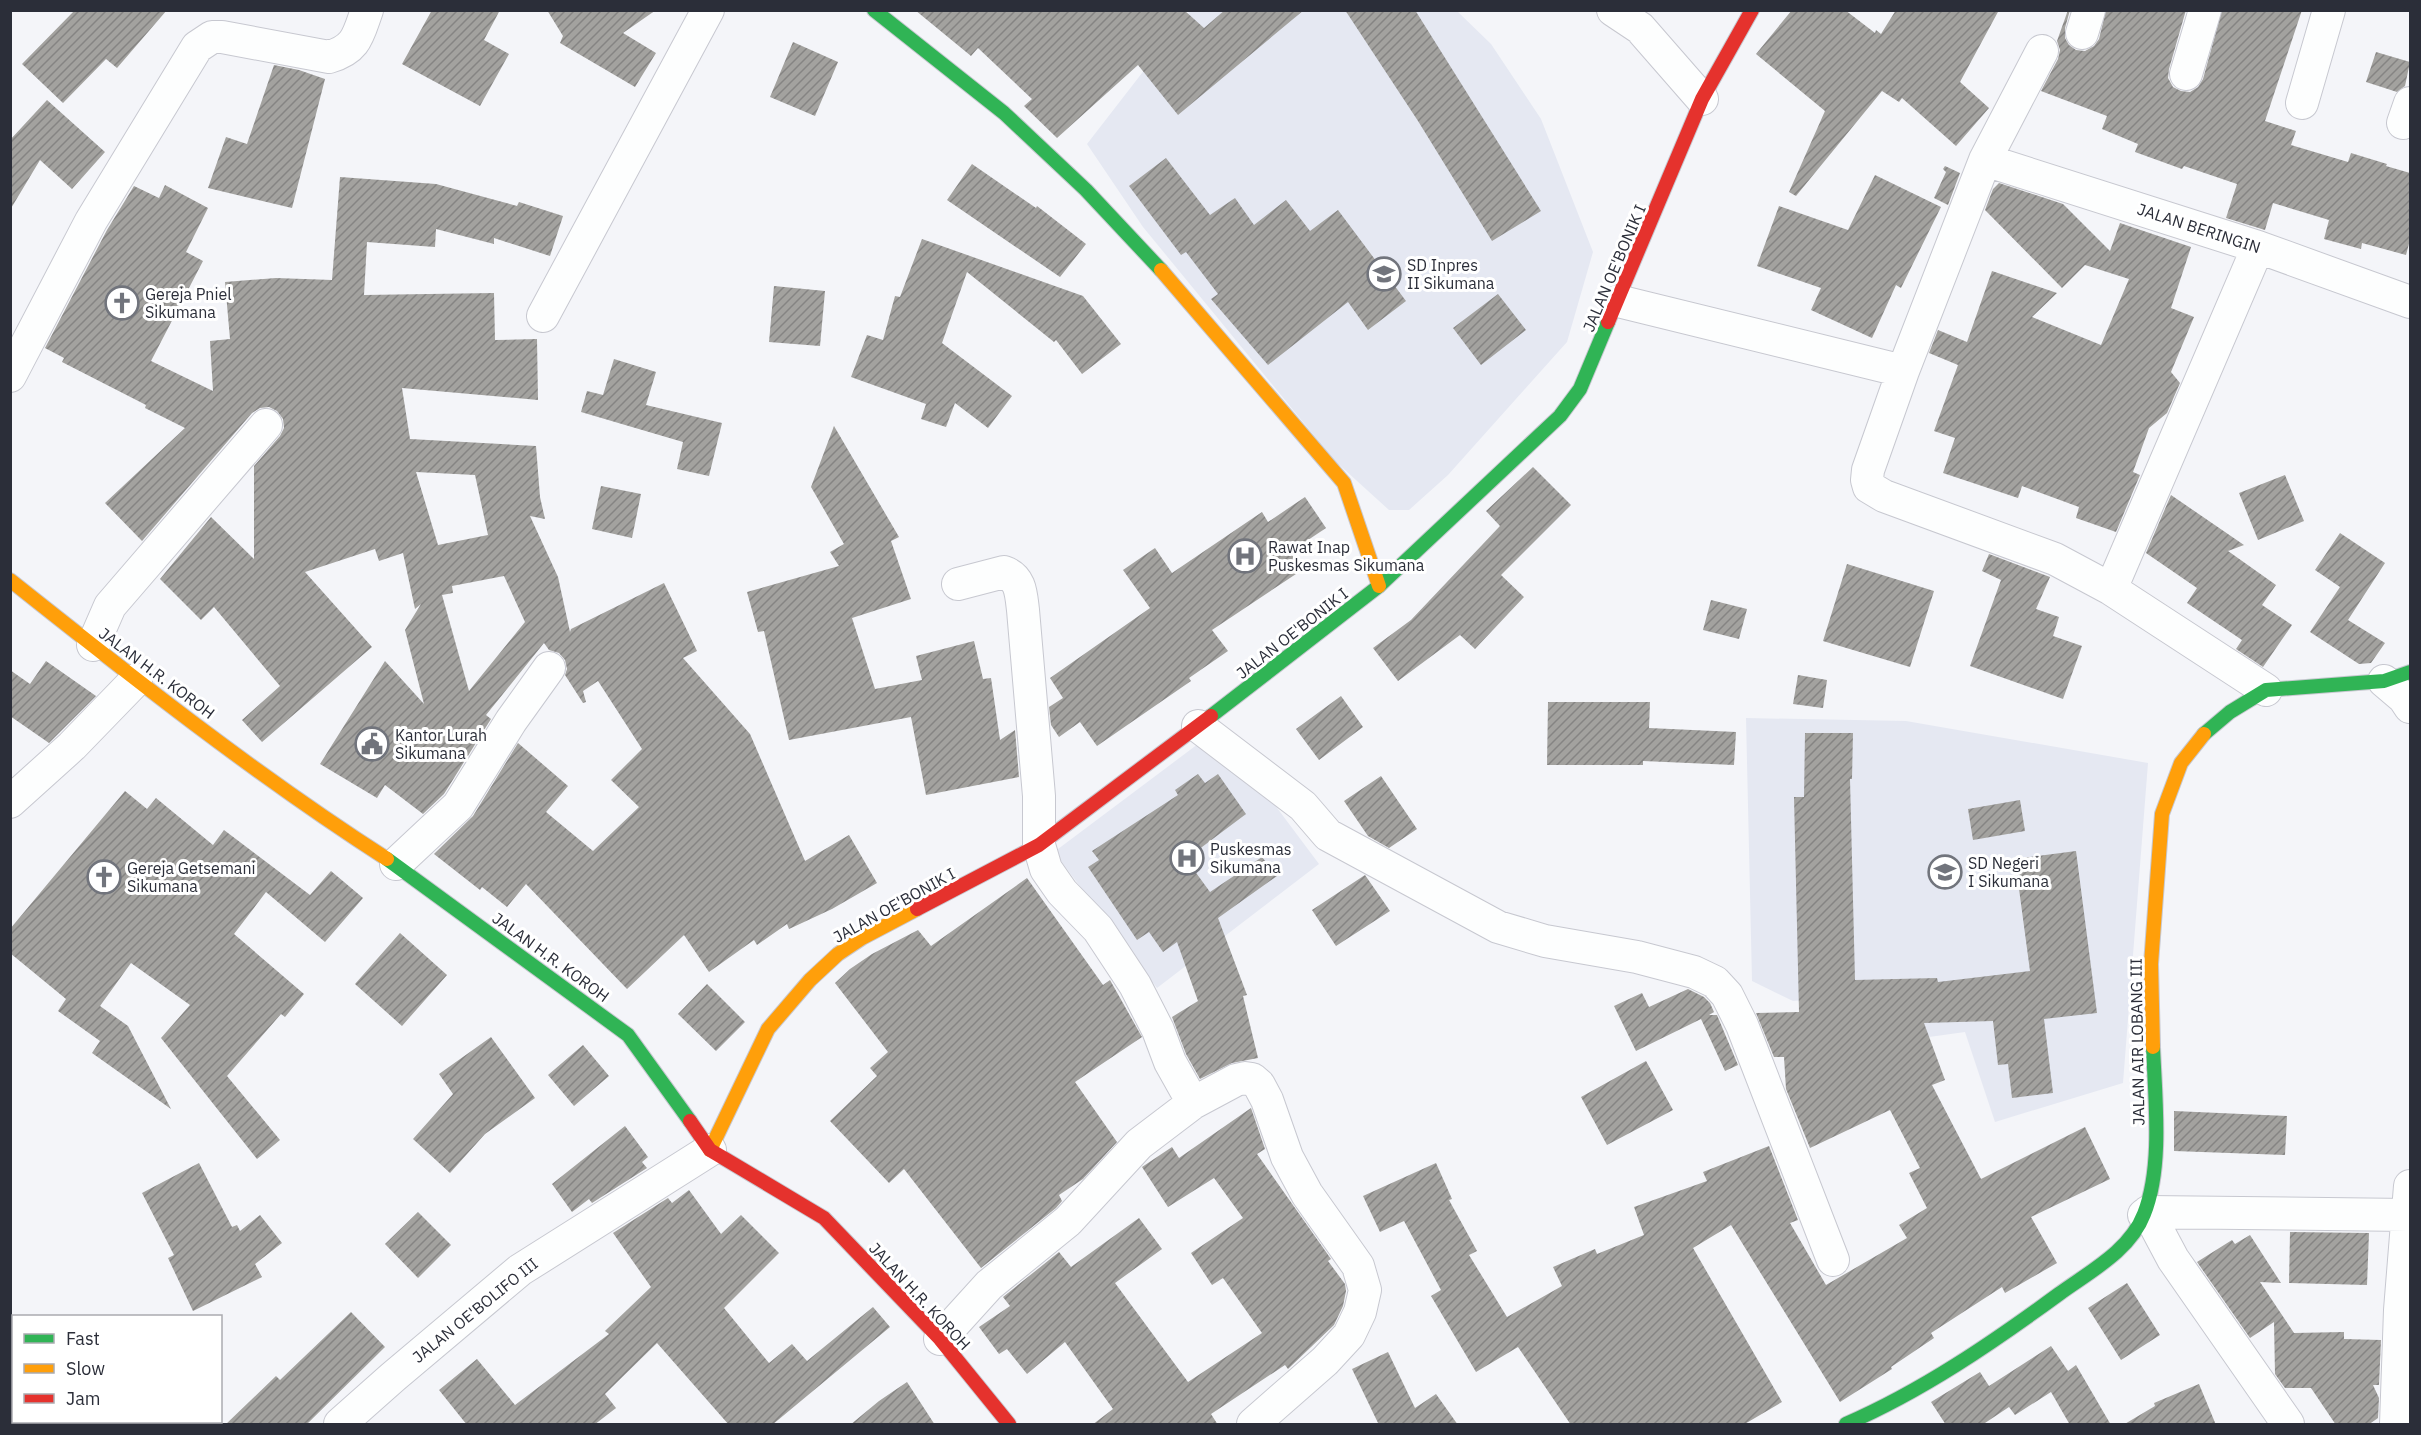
<svg xmlns="http://www.w3.org/2000/svg" width="2421" height="1435" font-family="'IBM Plex Sans',sans-serif">
  <defs>
    <pattern id="building-hatch" width="6" height="6" patternUnits="userSpaceOnUse" patternTransform="scale(1.5)"><rect width="6" height="6" fill="#a3a29f"/><path d="M-1 1l2-2M0 6l6-6M5 7l2-2" fill="none" stroke="#858483"/></pattern>
  </defs>
  <rect width="100%" height="100%" fill="#f4f5f9"/>
  <!-- built -->
  <path fill="#e5e8f2" d="M 1190,11 L 1457,11 L 1491,44 L 1541,119 L 1593,252 L 1567,342 L 1448,475 L 1409,510 L 1389,510 L 1335,461 L 1143,227 L 1087,144 Z
    M 1746,718 L 1906,721 L 2148,763 L 2123,1083 L 1995,1122 L 1965,1032 L 1929,1037 L 1815,999 L 1793,1001 L 1752,981 Z
    M 1218,729 L 1319,864 L 1157,988 L 1054,852 Z"/>
  <!-- building -->
  <path fill="url(#building-hatch)" fill-rule="evenodd" d="M 75,10 L 167,10 L 117,68 L 106,59 L 63,103 L 22,64 Z
    M 432,10 L 500,10 L 484,40 L 509,54 L 480,106 L 402,64 Z
    M 547,10 L 656,10 L 623,33 L 656,53 L 635,87 L 560,43 L 563,36 Z
    M 915,10 L 1184,10 L 1204,28 L 1225,10 L 1304,10 L 1178,115 L 1138,65 L 1057,138 L 1024,106 L 1032,99 L 978,48 L 971,56 Z
    M 1345,10 L 1415,10 L 1541,211 L 1492,241 L 1418,121 Z
    M 1792,10 L 1845,10 L 1875,33 L 1876,30 L 1881,34 L 1896,10 L 1999,10 L 1960,82 L 1989,108 L 1956,146 L 1902,98 L 1899,102 L 1882,91 L 1796,196 L 1789,192 L 1825,111 L 1756,54 Z
    M 2068,10 L 2070,10 L 2065,28 L 2065,38 L 2069,45 L 2076,50 L 2085,51 L 2094,46 L 2099,39 L 2106,10 L 2186,10 L 2169,69 L 2168,78 L 2173,87 L 2181,91 L 2190,92 L 2198,87 L 2203,79 L 2222,10 L 2302,10 L 2265,121 L 2296,131 L 2291,145 L 2348,162 L 2351,153 L 2387,164 L 2386,166 L 2410,173 L 2410,240 L 2406,255 L 2362,243 L 2361,249 L 2324,239 L 2329,220 L 2273,203 L 2265,230 L 2226,218 L 2237,184 L 2184,166 L 2182,169 L 2135,152 L 2138,144 L 2102,129 L 2107,116 L 2041,91 L 2058,59 L 2060,50 L 2057,41 Z
    M 793,42 L 838,62 L 815,116 L 770,97 Z
    M 2376,52 L 2410,62 L 2405,86 L 2397,92 L 2366,82 Z
    M 274,65 L 299,70 L 325,79 L 292,208 L 208,188 L 226,137 L 247,144 Z
    M 47,100 L 105,152 L 72,189 L 40,160 L 10,210 L 10,140 Z
    M 1166,158 L 1210,215 L 1235,198 L 1254,225 L 1286,200 L 1310,231 L 1338,210 L 1406,301 L 1368,330 L 1348,302 L 1268,365 L 1211,299 L 1218,294 L 1186,252 L 1181,255 L 1129,186 Z
    M 972,164 L 1036,208 L 1037,206 L 1086,244 L 1060,277 L 947,200 Z
    M 1945,166 L 1960,173 L 1948,205 L 1934,198 L 1946,172 L 1943,169 Z
    M 1875,175 L 1941,207 L 1901,288 L 1896,285 L 1872,338 L 1811,310 L 1821,288 L 1757,266 L 1779,206 L 1848,230 Z
    M 340,177 L 436,184 L 517,206 L 519,202 L 563,216 L 550,256 L 494,238 L 494,244 L 436,229 L 435,247 L 367,242 L 364,295 L 494,293 L 495,340 L 537,339 L 538,400 L 402,388 L 410,439 L 536,446 L 540,497 L 545,519 L 530,516 L 558,577 L 570,632 L 571,629 L 664,583 L 697,651 L 683,658 L 750,734 L 805,861 L 849,835 L 877,883 L 832,909 L 789,929 L 787,924 L 757,945 L 754,940 L 709,972 L 684,935 L 627,989 L 526,884 L 507,907 L 482,887 L 480,890 L 434,854 L 473,816 L 518,743 L 568,786 L 546,812 L 593,851 L 639,807 L 611,780 L 642,749 L 598,681 L 583,691 L 586,702 L 583,703 L 565,675 L 567,669 L 565,660 L 559,653 L 549,650 L 544,643 L 486,715 L 491,719 L 444,794 L 423,814 L 385,785 L 377,798 L 320,764 L 385,661 L 424,704 L 405,630 L 421,604 L 415,609 L 403,553 L 379,561 L 375,549 L 305,572 L 372,647 L 262,742 L 242,720 L 280,686 L 214,607 L 201,620 L 160,579 L 211,517 L 254,559 L 254,466 L 280,436 L 284,428 L 283,419 L 277,411 L 269,407 L 260,408 L 252,413 L 142,541 L 105,503 L 185,428 L 145,408 L 146,405 L 62,362 L 64,358 L 45,348 L 107,230 L 134,186 L 159,198 L 165,185 L 208,208 L 186,252 L 203,261 L 151,361 L 213,391 L 210,341 L 230,339 L 225,282 L 276,278 L 332,280 ZM 416,472 L 475,475 L 488,535 L 438,545 ZM 504,576 L 525,622 L 469,691 L 442,595 L 453,593 L 452,586 Z
    M 1999,183 L 2063,204 L 2110,251 L 2120,223 L 2191,247 L 2171,308 L 2194,317 L 2171,372 L 2180,383 L 2167,413 L 2149,428 L 2133,472 L 2140,475 L 2116,532 L 2076,518 L 2079,507 L 2022,486 L 2018,498 L 1943,473 L 1955,438 L 1934,431 L 1958,365 L 1929,353 L 1938,330 L 1967,342 L 1992,271 L 2057,293 L 2032,317 L 2101,345 L 2129,279 L 2085,265 L 2062,288 L 1985,210 L 1993,189 Z
    M 922,239 L 1083,296 L 1121,344 L 1082,374 L 1056,340 L 1054,342 L 967,272 L 942,343 L 1012,396 L 988,428 L 955,403 L 946,427 L 921,419 L 926,404 L 851,377 L 867,335 L 883,340 L 895,296 L 900,297 Z
    M 774,286 L 825,291 L 820,346 L 769,342 Z
    M 1498,294 L 1526,330 L 1481,365 L 1453,328 Z
    M 614,359 L 656,372 L 646,405 L 722,423 L 709,476 L 677,469 L 683,442 L 581,412 L 587,391 L 603,395 Z
    M 834,426 L 899,537 L 891,541 L 911,599 L 852,618 L 875,689 L 922,680 L 916,656 L 974,641 L 983,679 L 991,678 L 1000,740 L 1015,730 L 1019,777 L 926,795 L 911,717 L 789,740 L 764,631 L 758,632 L 747,592 L 839,566 L 830,552 L 844,544 L 811,487 Z
    M 1533,467 L 1571,505 L 1501,575 L 1524,597 L 1475,649 L 1460,635 L 1398,681 L 1373,648 L 1411,620 L 1500,526 L 1486,511 Z
    M 2285,475 L 2304,521 L 2258,540 L 2239,493 Z
    M 601,486 L 641,494 L 632,538 L 592,529 Z
    M 2171,495 L 2244,545 L 2228,551 L 2276,585 L 2262,605 L 2292,625 L 2263,667 L 2236,649 L 2242,640 L 2187,603 L 2197,588 L 2146,553 Z
    M 1305,497 L 1326,528 L 1290,552 L 1302,570 L 1212,630 L 1228,651 L 1189,678 L 1191,681 L 1097,746 L 1080,722 L 1059,737 L 1051,725 L 1049,707 L 1063,698 L 1050,678 L 1150,608 L 1123,570 L 1155,548 L 1172,573 L 1262,512 L 1268,522 Z
    M 2340,533 L 2385,563 L 2348,620 L 2385,643 L 2371,663 L 2359,664 L 2310,632 L 2340,587 L 2315,570 Z
    M 1989,554 L 2050,577 L 2036,609 L 2059,617 L 2053,636 L 2082,646 L 2063,699 L 1970,666 L 2001,580 L 1982,571 Z
    M 1847,564 L 1934,591 L 1910,667 L 1823,641 Z
    M 1711,600 L 1747,609 L 1739,639 L 1703,630 Z
    M 46,661 L 96,696 L 49,743 L 10,716 L 10,670 L 30,684 Z
    M 1798,675 L 1827,680 L 1823,708 L 1793,704 Z
    M 1341,696 L 1363,727 L 1319,760 L 1296,729 Z
    M 1548,702 L 1650,702 L 1649,728 L 1736,732 L 1734,765 L 1643,761 L 1643,765 L 1547,765 Z
    M 1805,733 L 1853,733 L 1852,779 L 1850,779 L 1855,980 L 1937,978 L 1938,982 L 2030,971 L 2015,859 L 2076,851 L 2097,1013 L 2044,1019 L 2053,1093 L 2012,1098 L 2008,1064 L 1998,1065 L 1993,1021 L 1924,1023 L 1945,1080 L 1932,1085 L 1981,1179 L 2085,1127 L 2110,1179 L 2031,1217 L 2057,1263 L 2005,1293 L 2002,1287 L 1931,1333 L 1934,1338 L 1891,1367 L 1892,1369 L 1840,1402 L 1731,1225 L 1693,1248 L 1782,1402 L 1743,1425 L 1571,1425 L 1518,1347 L 1476,1372 L 1431,1296 L 1441,1290 L 1404,1221 L 1380,1232 L 1363,1196 L 1436,1163 L 1452,1199 L 1449,1200 L 1477,1251 L 1469,1255 L 1507,1317 L 1562,1286 L 1553,1267 L 1595,1249 L 1597,1254 L 1644,1235 L 1634,1207 L 1707,1181 L 1703,1172 L 1769,1146 L 1798,1220 L 1790,1223 L 1826,1285 L 1907,1238 L 1899,1225 L 1927,1208 L 1909,1173 L 1920,1168 L 1890,1110 L 1810,1148 L 1786,1089 L 1784,1057 L 1774,1057 L 1756,1013 L 1799,1012 L 1794,797 L 1804,797 Z
    M 1198,774 L 1205,783 L 1218,774 L 1246,814 L 1186,859 L 1210,892 L 1262,857 L 1277,876 L 1218,918 L 1247,995 L 1243,996 L 1258,1058 L 1232,1063 L 1200,1079 L 1186,1054 L 1172,1017 L 1198,1001 L 1177,942 L 1163,952 L 1149,932 L 1137,940 L 1088,867 L 1099,860 L 1092,851 L 1178,795 L 1175,790 Z
    M 1381,776 L 1417,829 L 1389,848 L 1368,836 L 1344,801 Z
    M 125,791 L 147,809 L 156,798 L 213,845 L 224,830 L 310,895 L 331,871 L 363,898 L 325,942 L 266,892 L 234,934 L 304,994 L 285,1017 L 281,1014 L 227,1076 L 280,1140 L 257,1159 L 161,1038 L 190,1005 L 131,963 L 100,1006 L 128,1026 L 171,1109 L 92,1053 L 100,1041 L 58,1011 L 66,999 L 10,953 L 10,929 Z
    M 2020,800 L 2025,831 L 1973,840 L 1968,809 Z
    M 1365,875 L 1390,911 L 1336,946 L 1312,910 Z
    M 1027,878 L 1103,985 L 1110,980 L 1142,1037 L 1075,1082 L 1117,1142 L 1083,1179 L 1059,1195 L 1062,1201 L 1056,1208 L 981,1268 L 904,1169 L 889,1183 L 830,1121 L 877,1076 L 870,1068 L 888,1052 L 835,983 L 850,969 L 872,954 L 918,930 L 931,946 Z
    M 400,933 L 447,975 L 402,1026 L 355,984 Z
    M 707,984 L 745,1022 L 716,1051 L 678,1014 Z
    M 1688,989 L 1704,997 L 1710,1003 L 1714,1012 L 1709,1015 L 1717,1015 L 1738,1065 L 1725,1071 L 1701,1019 L 1636,1051 L 1614,1006 L 1642,993 L 1649,1007 Z
    M 491,1037 L 535,1098 L 485,1134 L 450,1173 L 413,1139 L 453,1094 L 439,1074 Z
    M 583,1045 L 609,1076 L 574,1106 L 548,1075 Z
    M 1646,1061 L 1673,1110 L 1607,1145 L 1581,1097 Z
    M 1251,1108 L 1265,1149 L 1257,1154 L 1331,1259 L 1328,1261 L 1345,1284 L 1346,1291 L 1343,1306 L 1334,1325 L 1288,1369 L 1285,1365 L 1211,1414 L 1218,1425 L 1092,1425 L 1113,1409 L 1065,1342 L 1027,1374 L 1007,1349 L 999,1354 L 979,1327 L 1010,1306 L 1003,1297 L 1059,1252 L 1071,1267 L 1139,1218 L 1162,1249 L 1115,1283 L 1188,1382 L 1262,1333 L 1223,1278 L 1212,1285 L 1191,1253 L 1243,1218 L 1214,1178 L 1168,1207 L 1142,1167 L 1172,1147 L 1179,1158 Z
    M 2174,1111 L 2287,1116 L 2285,1155 L 2174,1151 Z
    M 625,1126 L 648,1157 L 642,1162 L 647,1168 L 592,1203 L 589,1199 L 572,1212 L 552,1184 Z
    M 199,1163 L 232,1227 L 237,1225 L 240,1231 L 260,1215 L 282,1243 L 255,1264 L 262,1277 L 193,1311 L 168,1258 L 174,1255 L 142,1193 Z
    M 689,1190 L 721,1234 L 741,1215 L 779,1253 L 724,1308 L 769,1363 L 792,1344 L 807,1361 L 873,1307 L 890,1327 L 772,1425 L 729,1425 L 657,1343 L 605,1394 L 616,1408 L 594,1425 L 467,1425 L 439,1390 L 477,1359 L 515,1405 L 609,1334 L 605,1331 L 651,1287 L 613,1233 L 668,1198 L 672,1203 Z
    M 418,1212 L 451,1245 L 418,1278 L 385,1244 Z
    M 2290,1232 L 2369,1233 L 2367,1285 L 2289,1283 Z
    M 2250,1235 L 2281,1283 L 2260,1282 L 2294,1333 L 2344,1332 L 2344,1339 L 2381,1340 L 2379,1385 L 2373,1385 L 2379,1398 L 2378,1418 L 2368,1425 L 2336,1425 L 2311,1388 L 2285,1388 L 2275,1374 L 2274,1322 L 2250,1338 L 2197,1262 L 2232,1240 L 2235,1244 Z
    M 2127,1283 L 2160,1335 L 2121,1360 L 2088,1308 Z
    M 351,1312 L 385,1347 L 306,1425 L 225,1425 L 276,1376 L 280,1380 Z
    M 2051,1346 L 2068,1371 L 2076,1365 L 2111,1425 L 2070,1425 L 2051,1392 L 2015,1415 L 2009,1407 L 1982,1425 L 1946,1425 L 1931,1402 L 1980,1372 L 1989,1386 Z
    M 1388,1352 L 1415,1408 L 1436,1394 L 1458,1425 L 1379,1425 L 1352,1369 Z
    M 907,1382 L 935,1425 L 850,1425 L 879,1401 Z
    M 2199,1384 L 2216,1425 L 2123,1425 L 2155,1406 L 2154,1403 Z"/>
  <g fill="none" stroke-linecap="round" stroke-linejoin="round">
    <!-- street casing -->
    <g stroke="#c7c8d0" stroke-width="34">
      <path id="street" d="M 1613,10 L 1640,28 L 1702,99
        M 2082,33 L 2089,10
        M 2186,74 L 2205,10
        M 2302,103 L 2329,10
        M 2403,123 L 2410,103
        M 1985,160 L 2258,247 L 2410,302
        M 1618,301 L 1903,371 L 1868,470 L 1867,480 L 1869,487 L 1884,496 L 2055,559 L 2111,589 L 2266,690
        M 543,316 L 708,10
        M 1903,371 L 1985,160 L 2042,51
        M 10,376 L 91,221 L 197,47 L 212,37 L 222,37 L 329,57 C 357,49 358,35 367,10
        M 958,584 L 1004,572 C 1021,578 1021,594 1023,610 L 1039,796 L 1039,845 L 1046,869 L 1062,892 L 1098,929 L 1135,985 L 1158,1030 L 1170,1062 L 1193,1103
        M 2111,589 L 2258,247
        M 93,645 L 110,606 L 266,425
        M 2384,681 L 2404,698 L 2410,707
        M 1198,726 L 1303,806 L 1328,835 L 1498,927 L 1545,941 L 1637,957 L 1694,972 L 1715,982 L 1727,995 L 1742,1025 L 1833,1260
        M 10,802 L 72,746 L 136,680
        M 396,864 L 458,806 L 511,721 L 549,668
        M 2148,1212 L 2173,1259 L 2288,1424
        M 2144,1215 L 2148,1212 L 2408,1215
        M 940,1339 L 989,1285 L 1068,1221 L 1139,1144 L 1193,1103 L 1236,1080 L 1245,1078 L 1252,1079 L 1259,1085 L 1267,1100 L 1287,1157 L 1307,1194 L 1358,1266 L 1365,1290 L 1360,1312 L 1349,1335 L 1325,1361 L 1253,1424
        M 340,1424 L 393,1377 L 520,1270 L 710,1150
        M 2396,1424 L 2400,1310 L 2410,1186"/>
    </g>
    <!-- fast casing -->
    <g stroke="#c7c8d0" stroke-width="16">
      <path id="fast" d="M 874,10 L 1004,113 L 1086,190 L 1161,270
        M 1211,716 L 1379,586 L 1560,416 L 1580,389 L 1608,322
        M 2204,734 L 2230,712 L 2266,690 L 2384,681 L 2410,672
        M 387,859 L 628,1035 L 690,1121
        M 1846,1424 C 1922,1391 1992,1343 2059,1294 C 2089,1272 2130,1251 2144,1214 C 2163,1167 2155,1097 2153,1047"/>
    </g>
    <!-- slow casing -->
    <g stroke="#c7c8d0" stroke-width="16">
      <path id="slow" d="M 1161,270 L 1344,483 L 1379,586
        M 10,580 C 132,677 256,775 387,859
        M 2153,1047 L 2151,964 L 2162,814 L 2181,763 L 2204,734
        M 710,1150 L 768,1029 L 810,980 L 838,954 L 862,938 L 917,909"/>
    </g>
    <!-- jam casing -->
    <g stroke="#c7c8d0" stroke-width="16">
      <path id="jam" d="M 1608,322 L 1702,99 L 1752,10
        M 917,909 L 1039,845 L 1211,716
        M 690,1121 L 710,1150 L 824,1218 L 940,1339 L 1009,1424"/>
    </g>
    <!-- street -->
    <use href="#street" stroke="#fdfefe" stroke-width="32"/>
    <!-- fast -->
    <use href="#fast" stroke="#30b455" stroke-width="14"/>
    <!-- slow -->
    <use href="#slow" stroke="#ff9f0a" stroke-width="14"/>
    <!-- jam -->
    <use href="#jam" stroke="#e5322d" stroke-width="14"/>
  </g>
  <!-- icons -->
  <defs>
    <g id="school-ring" transform="scale(1.725)"><circle r="9.5" fill="#fff" stroke="#71747c" stroke-width="1.5"/><path d="M0-5L7-2L0 1L-7-2ZM-4 1L0 2.5L4 1V4Q0 6-4 4Z" fill="#71747c"/></g>
    <g id="church-ring" transform="scale(1.725)"><circle r="9.5" fill="#fff" stroke="#71747c" stroke-width="1.5"/><path d="M-1.2-6h2.4v3.5h3.3v2.4h-3.3V6h-2.4V-.1h-3.3v-2.4h3.3Z" fill="#71747c"/></g>
    <g id="hospital-ring" transform="scale(1.725)"><circle r="9.5" fill="#fff" stroke="#71747c" stroke-width="1.5"/><path d="M-5-5h3v3.5h4V-5h3V5h-3V1.5h-4V5h-3Z" fill="#71747c"/></g>
    <g id="civic-ring" transform="scale(1.725)"><circle r="9.5" fill="#fff" stroke="#71747c" stroke-width="1.5"/><path d="M-.6-6.5H3V-4.5H.6V-3L4-1V1h2V6H-6V1h2V-1L-.6-3ZM-1.2 2.5V6h2.4V2.5Z" fill="#71747c"/></g>
  </defs>
  <g fill-rule="evenodd">
    <use href="#school-ring" x="1384" y="274"/>
    <use href="#church-ring" x="122" y="303"/>
    <use href="#hospital-ring" x="1245" y="556"/>
    <use href="#civic-ring" x="372" y="744"/>
    <use href="#hospital-ring" x="1187" y="858"/>
    <use href="#school-ring" x="1945" y="872"/>
    <use href="#church-ring" x="104" y="877"/>
  </g>
  <g text-anchor="middle" dominant-baseline="central" stroke-width="6" stroke-linejoin="round" paint-order="stroke">
    <!-- street labels -->
    <g font-size="16" fill="#2b2e39" stroke="#fff">
      <text transform="translate(2199 228) rotate(18)">JALAN BERINGIN</text>
      <text transform="translate(1614 268) rotate(-67)">JALAN OE'BONIK I</text>
      <text transform="translate(1292 633) rotate(-38)">JALAN OE'BONIK I</text>
      <text transform="translate(157 673) rotate(37)">JALAN H.R. KOROH</text>
      <text transform="translate(894 905) rotate(-29)">JALAN OE'BONIK I</text>
      <text transform="translate(551 957) rotate(36)">JALAN H.R. KOROH</text>
      <text transform="translate(2137 1042) rotate(-91)">JALAN AIR LOBANG III</text>
      <text transform="translate(920 1296) rotate(47)">JALAN H.R. KOROH</text>
      <text transform="translate(475 1310) rotate(-39)">JALAN OE'BOLIFO III</text>
    </g>
    <!-- poi labels -->
    <g font-size="16" fill="#2b2e39" stroke="#fff" text-anchor="start">
      <text x="1407" y="265">SD Inpres<tspan x="1407" dy="18">II Sikumana</tspan></text>
      <text x="145" y="294">Gereja Pniel<tspan x="145" dy="18">Sikumana</tspan></text>
      <text x="1268" y="547">Rawat Inap<tspan x="1268" dy="18">Puskesmas Sikumana</tspan></text>
      <text x="395" y="735">Kantor Lurah<tspan x="395" dy="18">Sikumana</tspan></text>
      <text x="1210" y="849">Puskesmas<tspan x="1210" dy="18">Sikumana</tspan></text>
      <text x="1968" y="863">SD Negeri<tspan x="1968" dy="18">I Sikumana</tspan></text>
      <text x="127" y="868">Gereja Getsemani<tspan x="127" dy="18">Sikumana</tspan></text>
    </g>
  </g>
  <!-- border -->
  <rect width="2421" height="1435" fill="none" stroke="#2b2e39" stroke-width="24"/>
  <!-- legend -->
  <rect x="12" y="1315" width="210" height="108" fill="#ffffff" stroke="#aaabb0" stroke-width="1.5"/>
  <rect x="24" y="1334" width="30" height="9" fill="#30b455" stroke="#aaabb0" stroke-width="1.5"/>
  <text x="66" y="1345" font-size="18" fill="#2b2e39">Fast</text>
  <rect x="24" y="1364" width="30" height="9" fill="#ff9f0a" stroke="#aaabb0" stroke-width="1.5"/>
  <text x="66" y="1375" font-size="18" fill="#2b2e39">Slow</text>
  <rect x="24" y="1394" width="30" height="9" fill="#e5322d" stroke="#aaabb0" stroke-width="1.5"/>
  <text x="66" y="1405" font-size="18" fill="#2b2e39">Jam</text>
</svg>
